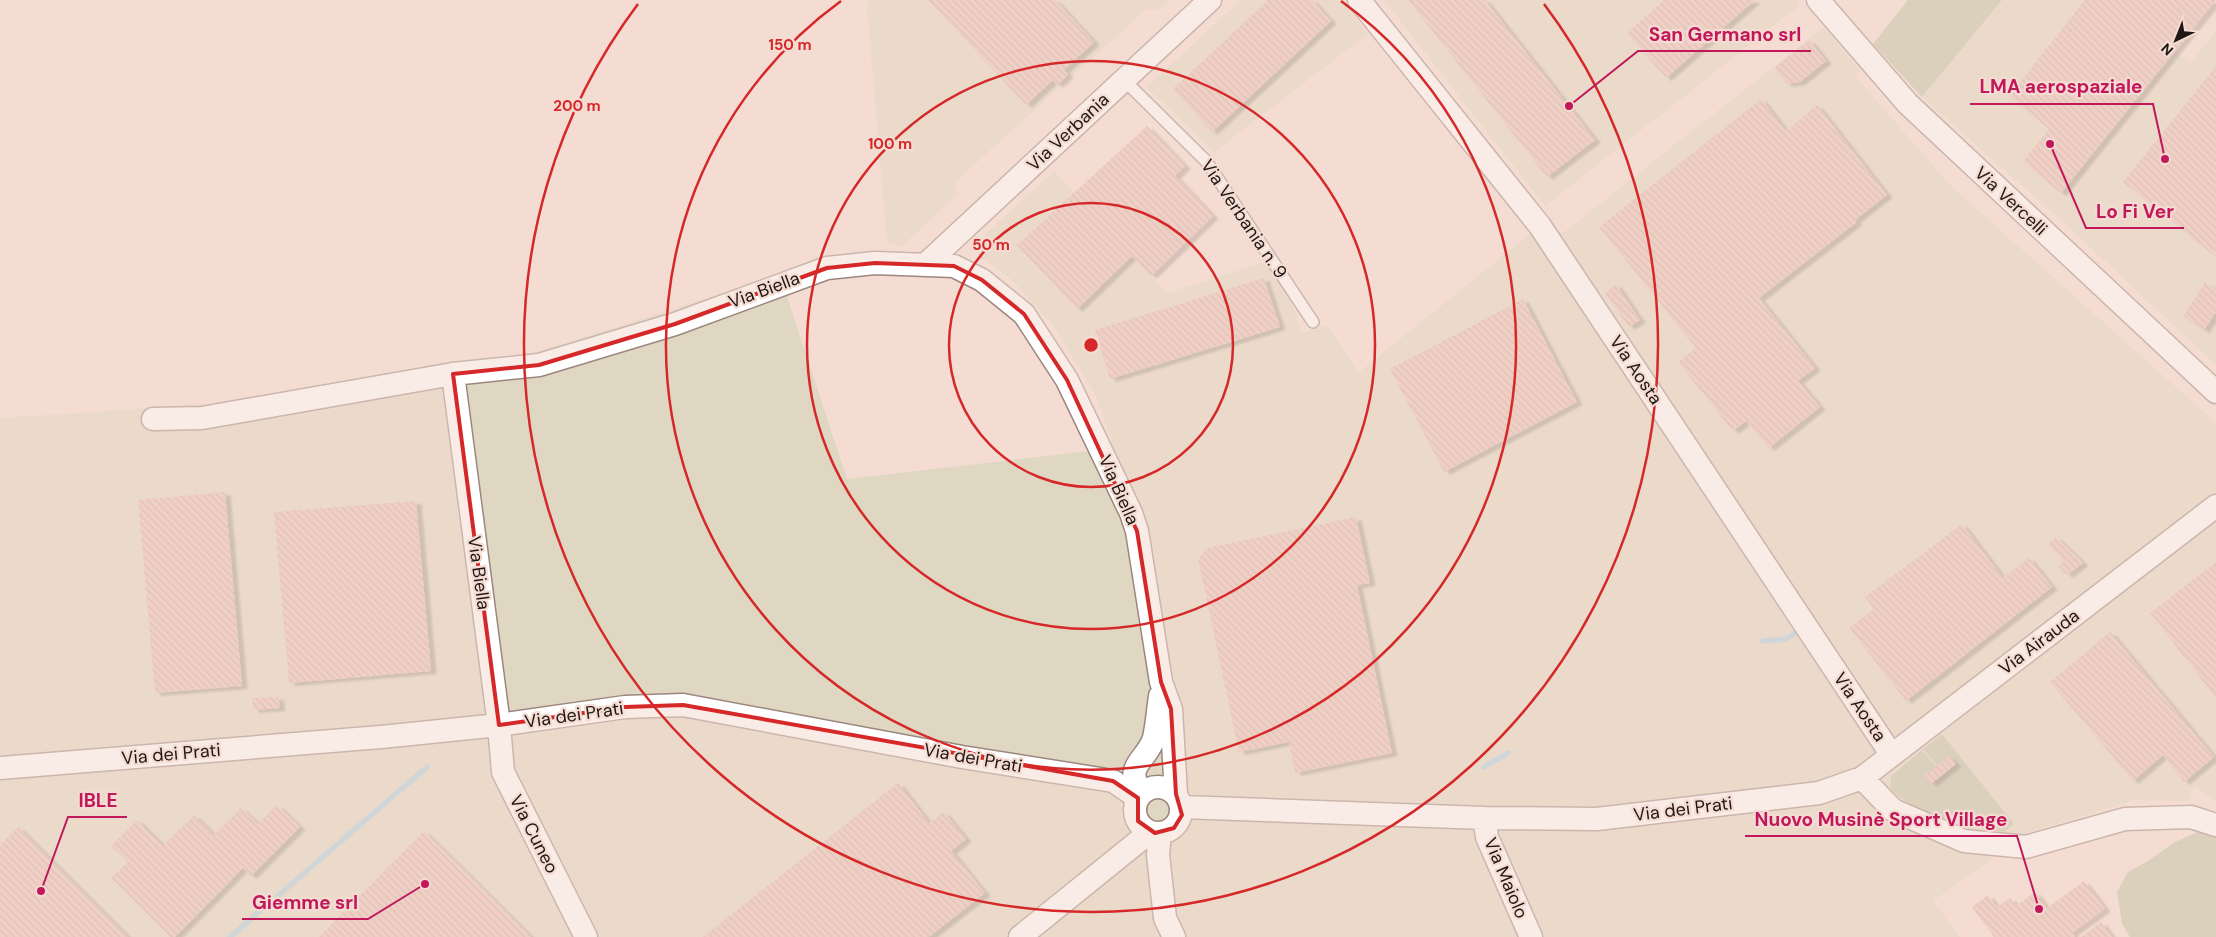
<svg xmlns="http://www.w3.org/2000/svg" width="2216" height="937" font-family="'DM Sans',sans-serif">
  <defs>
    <pattern id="building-back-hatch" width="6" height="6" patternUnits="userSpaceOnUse" patternTransform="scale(1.25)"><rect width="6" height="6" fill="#eabfb5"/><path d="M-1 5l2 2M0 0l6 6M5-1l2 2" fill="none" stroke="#c8a39b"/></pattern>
    <filter id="shadow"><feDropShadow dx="5.5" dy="3" stdDeviation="1" flood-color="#0004"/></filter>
  </defs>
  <rect width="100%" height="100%" fill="#f4dcd2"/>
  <!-- industrial -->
  <path fill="#e0d7c2" d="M 868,0 L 1170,0 L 1158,10 L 1147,9 L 954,183 L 958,194 L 902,246 L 887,244 L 867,8 Z
    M 1241,0 L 1341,0 L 1368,34 L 1214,152 L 1146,87 Z
    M 1384,0 L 1795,0 L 1800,5 L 1545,206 Z
    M 2002,0 L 2183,0 L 2155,35 L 2190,63 L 2216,31 L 2216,365 L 2063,222 L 1922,97 Z
    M 1824,27 L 1860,71 L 1855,76 L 1950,185 L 2216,423 L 2216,803 L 2194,785 L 2188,801 L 2135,800 L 2030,832 L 1933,901 L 1960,937 L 0,937 L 0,418 L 271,400 L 435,368 L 529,354 L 780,275 L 847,479 L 1114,448 L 1096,396 L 1053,325 L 1012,280 L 978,256 L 976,244 L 986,233 L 1054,171 L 1167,293 L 1265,262 L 1290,297 L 1302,333 L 1328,325 L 1359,372 L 1532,233 L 1564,232 Z"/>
  <!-- green -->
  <path fill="#bdc1a3" d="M 1908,0 L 2002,0 L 1922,97 L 1873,44 Z
    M 1942,734 L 2014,824 L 2004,832 C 1965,824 1920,819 1891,789 L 1891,776 L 1922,750 L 1936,767 L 1955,764 L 1949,756 L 1937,766 L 1923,749 Z
    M 2198,832 L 2216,837 L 2216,937 L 2130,937 L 2122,924 L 2117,892 L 2128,872 L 2148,861 L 2175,842 Z"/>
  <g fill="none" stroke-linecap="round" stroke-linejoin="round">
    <!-- stream -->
    <path stroke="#a5cee1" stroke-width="5.5" d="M 1763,641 L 1786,639 L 1795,633
      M 1484,767 L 1508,753
      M 230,937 L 427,767"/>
  </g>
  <!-- building -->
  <path fill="url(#building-back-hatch)" filter="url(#shadow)" d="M 928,0 L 1055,0 L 1094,42 L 1064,70 L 1068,75 L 1063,80 L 1057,85 L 1053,80 L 1026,105 Z
    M 1268,0 L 1312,0 L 1331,21 L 1212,132 L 1173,89 Z
    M 1408,0 L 1485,0 L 1595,140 L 1547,177 Z
    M 1664,0 L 1755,0 L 1666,78 L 1627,33 Z
    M 2085,0 L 2216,0 L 2061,193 L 2023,162 L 2049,129 L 2009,96 Z
    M 1809,40 L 1826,61 L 1800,82 L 1787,84 L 1774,68 Z
    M 2216,66 L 2216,257 L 2123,182 Z
    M 1761,99 L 1786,131 L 1817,105 L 1887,195 L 1855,220 L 1857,222 L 1759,298 L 1815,368 L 1798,381 L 1820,407 L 1769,448 L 1746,421 L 1733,431 L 1678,362 L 1696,348 L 1599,227 Z
    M 1147,126 L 1185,166 L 1175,176 L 1213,216 L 1151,276 L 1132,256 L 1077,309 L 1017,245 Z
    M 1264,278 L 1280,327 L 1110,379 L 1095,330 Z
    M 2205,283 L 2216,290 L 2216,312 L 2204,330 L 2183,316 Z
    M 1616,284 L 1640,320 L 1629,327 L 1605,293 Z
    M 1523,299 L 1577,402 L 1444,472 L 1390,369 Z
    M 225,492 L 242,686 L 155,693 L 138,500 Z
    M 416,501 L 431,671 L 289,683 L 274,512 Z
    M 1356,517 L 1370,583 L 1357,585 L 1392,753 L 1295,773 L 1289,742 L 1239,752 L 1198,559 L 1207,548 Z
    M 1962,524 L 2003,578 L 2029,558 L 2052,587 L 1906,701 L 1849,628 L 1874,609 L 1865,597 Z
    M 2056,537 L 2083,563 L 2067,575 L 2058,566 L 2064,561 L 2048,545 Z
    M 2216,562 L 2216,698 L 2150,613 Z
    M 2110,632 L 2214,757 L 2184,782 L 2163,755 L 2133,781 L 2050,682 Z
    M 278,697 L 280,708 L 253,710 L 252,698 Z
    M 1949,756 L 1956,764 L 1931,784 L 1924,776 Z
    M 898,783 L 929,823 L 944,812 L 966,839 L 951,851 L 985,893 L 929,937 L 703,937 Z
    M 277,805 L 300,827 L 251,876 L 243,868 L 175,937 L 170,937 L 111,878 L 128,862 L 111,846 L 137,820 L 163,846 L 194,815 L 214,835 L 241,808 L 258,824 Z
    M 18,827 L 128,937 L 0,937 L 0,845 Z
    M 424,831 L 531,937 L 319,937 Z
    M 2084,881 L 2105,909 L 2072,933 L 2075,937 L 1994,937 L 1972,907 L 1988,895 L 1997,907 L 2010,898 L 2016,906 L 2035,892 L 2047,908 Z
    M 2101,922 L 2112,937 L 2081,937 Z"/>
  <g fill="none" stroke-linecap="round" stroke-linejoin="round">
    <!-- lane casing -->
    <g stroke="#9c867e" stroke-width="14">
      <path id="lane" d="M 1124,80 L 1206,161 L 1313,322"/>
    </g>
    <!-- street casing -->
    <g stroke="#9c867e" stroke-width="25">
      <path id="street" d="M 1359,0 L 1540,226 L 1891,754
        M 1818,0 L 1908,104 L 2216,392
        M 926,264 L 1210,0
        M 153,419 L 202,418 L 453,374
        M 0,768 L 381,737 L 499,725 L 625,707 L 683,705 L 962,757 L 1113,781 L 1138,798
        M 1862,778 L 1893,810 L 1964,841 L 2026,847 L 2125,819 L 2191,817 L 2216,825
        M1135 810a23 23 0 1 1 46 0a23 23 0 1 1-46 0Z
        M 1142,792 C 1122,766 1147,761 1154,738 C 1157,724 1158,710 1160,696
        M 1182,807 L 1484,818 L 1597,819 L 1819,793 L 1862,778 L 2216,506
        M 1484,818 L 1487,837 L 1531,937
        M 1160,834 L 1158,855 L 1165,918 L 1174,937
        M 586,937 L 503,772 L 499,725 L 453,374 L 539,365 L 675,324 L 827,268 L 875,263 L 954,266 L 982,280 L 1024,314 L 1067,380 L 1131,513 L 1137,531 L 1161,682 L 1171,709 L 1176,794
        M 1020,937 L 1150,832"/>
    </g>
    <!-- lane -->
    <use href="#lane" stroke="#fff" stroke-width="11"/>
    <!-- street -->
    <use href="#street" stroke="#fff" stroke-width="22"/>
  </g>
  <!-- marked area -->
  <path d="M0 0H2216V937H0ZM 875,263 L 954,266 L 982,280 L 1024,314 L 1067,380 L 1137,531 L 1161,682 L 1171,709 L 1176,794 L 1182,815 L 1174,828 L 1155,833 L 1138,821 L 1138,798 L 1113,781 L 683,705 L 625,707 L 499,725 L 453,374 L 539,365 L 675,324 L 827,268 Z" fill="#f4dcd2" fill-opacity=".55" fill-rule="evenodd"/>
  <path fill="none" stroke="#d62828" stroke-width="4" stroke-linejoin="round" d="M 875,263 L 954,266 L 982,280 L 1024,314 L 1067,380 L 1137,531 L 1161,682 L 1171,709 L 1176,794 L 1182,815 L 1174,828 L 1155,833 L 1138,821 L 1138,798 L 1113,781 L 683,705 L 625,707 L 499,725 L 453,374 L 539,365 L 675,324 L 827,268 Z"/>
  <!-- distance rings -->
  <g fill="none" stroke="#d62828" stroke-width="2.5">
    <circle cx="1091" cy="345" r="142"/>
    <circle cx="1091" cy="345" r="284"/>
    <path d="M1341 1A425 425 0 1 1 841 1"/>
    <path d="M1544 4A567 567 0 1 1 638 4"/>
  </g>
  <g text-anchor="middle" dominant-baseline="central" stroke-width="4.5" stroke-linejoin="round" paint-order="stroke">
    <!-- street labels -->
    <g font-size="18" fill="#201714" stroke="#f4dcd2">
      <text transform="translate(1068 132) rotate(-43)">Via Verbania</text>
      <text transform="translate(2011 201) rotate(43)">Via Vercelli</text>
      <text transform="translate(1244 219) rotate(56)">Via Verbania n. 9</text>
      <text transform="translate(764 290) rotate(-20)">Via Biella</text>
      <text transform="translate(1636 370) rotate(56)">Via Aosta</text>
      <text transform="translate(1119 490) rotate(66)">Via Biella</text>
      <text transform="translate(479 573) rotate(82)">Via Biella</text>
      <text transform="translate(2039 642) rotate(-37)">Via Airauda</text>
      <text transform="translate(1860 707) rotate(56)">Via Aosta</text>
      <text transform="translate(574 715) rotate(-8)">Via dei Prati</text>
      <text transform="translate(171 754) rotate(-5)">Via dei Prati</text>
      <text transform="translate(973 758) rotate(10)">Via dei Prati</text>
      <text transform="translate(1683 809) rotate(-7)">Via dei Prati</text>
      <text transform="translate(534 834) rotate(63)">Via Cuneo</text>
      <text transform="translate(1506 878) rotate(67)">Via Maiolo</text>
    </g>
  </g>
  <circle cx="1091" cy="345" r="8" fill="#d62828" stroke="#f4dcd2" stroke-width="2.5"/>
  <g font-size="15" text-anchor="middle" font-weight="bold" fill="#d62828" stroke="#f4dcd2" stroke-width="4.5" stroke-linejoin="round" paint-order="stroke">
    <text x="790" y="50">150 m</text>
    <text x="577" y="111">200 m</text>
    <text x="890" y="149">100 m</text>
    <text x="991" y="250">50 m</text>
  </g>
  <!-- callouts -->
  <path fill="none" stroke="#c2185b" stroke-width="2" d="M1569 106L1638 51H1811M2165 159L2153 104H1970M2050 144L2086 228H2184M41 891L68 817H127M2039 909L2017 836H1745M425 884L368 919H242"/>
  <g fill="#c2185b" stroke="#f4dcd2" stroke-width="2">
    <circle cx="1569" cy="106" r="5"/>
    <circle cx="2165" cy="159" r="5"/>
    <circle cx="2050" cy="144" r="5"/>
    <circle cx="41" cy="891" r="5"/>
    <circle cx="2039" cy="909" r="5"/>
    <circle cx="425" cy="884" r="5"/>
  </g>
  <g font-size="19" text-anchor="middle" font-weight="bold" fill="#c2185b" stroke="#f4dcd2" stroke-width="4.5" stroke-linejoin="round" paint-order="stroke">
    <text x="1725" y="41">San Germano srl</text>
    <text x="2061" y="93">LMA aerospaziale</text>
    <text x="2135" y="218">Lo Fi Ver</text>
    <text x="98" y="807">IBLE</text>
    <text x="1881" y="826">Nuovo Musinè Sport Village</text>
    <text x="305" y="909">Giemme srl</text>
  </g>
  <!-- north arrow -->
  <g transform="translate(2176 40) rotate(223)" stroke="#f4dcd2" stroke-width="4" paint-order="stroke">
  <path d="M0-4L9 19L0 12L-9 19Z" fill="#201714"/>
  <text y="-8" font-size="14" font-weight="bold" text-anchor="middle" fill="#201714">N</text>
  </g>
</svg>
